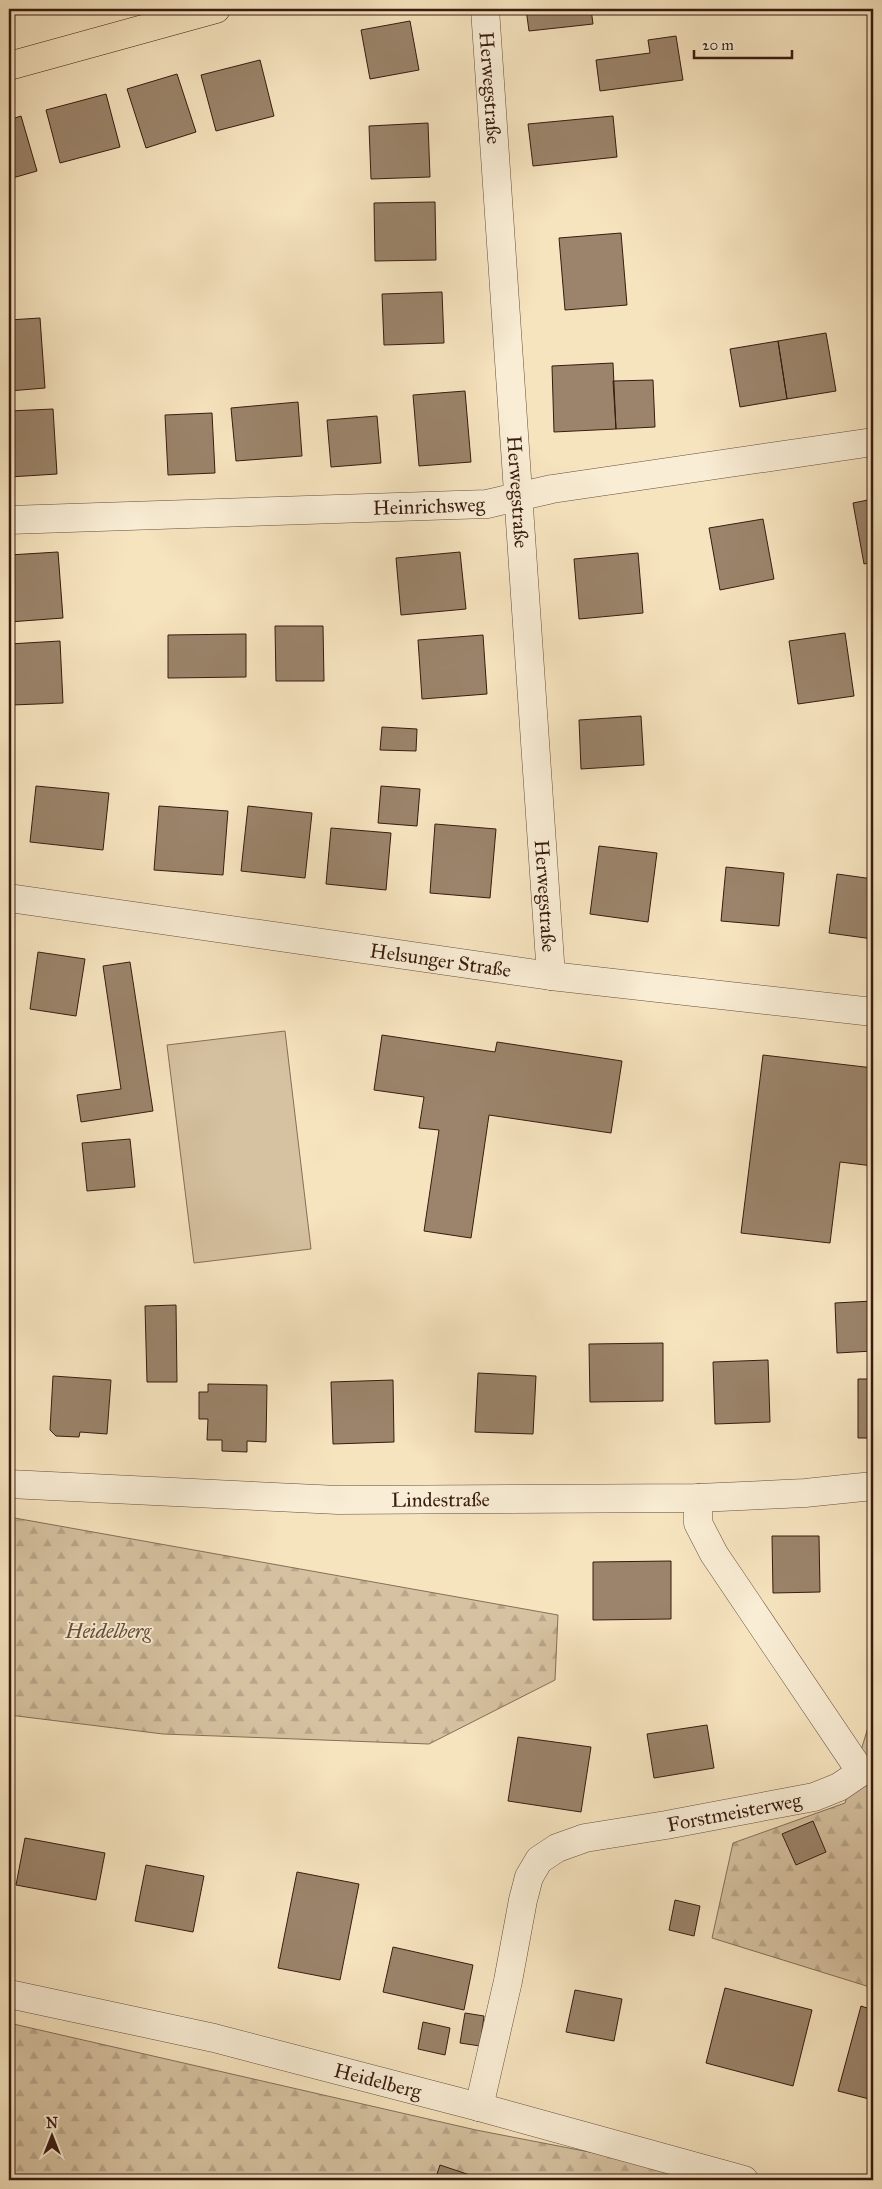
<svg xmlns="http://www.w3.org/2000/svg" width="882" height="2189" font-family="'IM FELL Great Primer',serif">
  <defs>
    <pattern id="forest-firs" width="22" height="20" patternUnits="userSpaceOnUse" patternTransform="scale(1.25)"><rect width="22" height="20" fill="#d6c2a1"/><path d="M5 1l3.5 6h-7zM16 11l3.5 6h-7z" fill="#b8a68a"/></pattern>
  </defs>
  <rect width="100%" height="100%" fill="#f6e4bf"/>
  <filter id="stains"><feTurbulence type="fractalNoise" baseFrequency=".004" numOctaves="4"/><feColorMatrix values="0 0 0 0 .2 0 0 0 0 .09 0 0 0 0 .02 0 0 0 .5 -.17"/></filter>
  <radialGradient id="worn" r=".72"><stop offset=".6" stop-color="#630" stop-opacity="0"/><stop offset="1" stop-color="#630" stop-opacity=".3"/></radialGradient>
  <!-- green -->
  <path fill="#d6c2a1" stroke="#876e58" d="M 285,1031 L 311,1249 L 194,1263 L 167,1045 Z"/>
  <!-- forest -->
  <path fill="url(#forest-firs)" stroke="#876e58" d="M 9,1517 L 558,1615 L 555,1680 L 429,1744 L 163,1734 L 9,1715 Z
    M 873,1711 L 873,1988 L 712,1938 L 733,1843 L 845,1803 Z
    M 9,2023 L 476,2130 L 615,2157 L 691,2180 L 9,2180 Z"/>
  <!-- building -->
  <path fill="#9b846b" stroke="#381b10" d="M 526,9 L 591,9 L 593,24 L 529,31 Z
    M 410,21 L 419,70 L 370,79 L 361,30 Z
    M 676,36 L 683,80 L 600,91 L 596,60 L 650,53 L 648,40 Z
    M 260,60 L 274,116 L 216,131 L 201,75 Z
    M 177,74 L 196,132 L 146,148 L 127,89 Z
    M 106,94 L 120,147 L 60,163 L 46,110 Z
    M 21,116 L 37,171 L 9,179 L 9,120 Z
    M 613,116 L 617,157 L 533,166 L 528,124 Z
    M 428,123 L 430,177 L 371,179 L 369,126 Z
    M 435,202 L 436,260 L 375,261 L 374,203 Z
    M 621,233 L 627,305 L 565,310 L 559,238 Z
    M 442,292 L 444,343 L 384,345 L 382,294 Z
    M 40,318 L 45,388 L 9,391 L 9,320 Z
    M 826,333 L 836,391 L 787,399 L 778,341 Z
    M 778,341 L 787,399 L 740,407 L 730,349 Z
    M 613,363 L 616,429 L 554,432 L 552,366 Z
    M 653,380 L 655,427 L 616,429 L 613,381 Z
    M 465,391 L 471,462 L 419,466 L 413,395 Z
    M 298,402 L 302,456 L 236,461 L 231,408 Z
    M 53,409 L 57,474 L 9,477 L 9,411 Z
    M 212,413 L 215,473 L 168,475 L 165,415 Z
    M 377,416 L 381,463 L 331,467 L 327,420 Z
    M 873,499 L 873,562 L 864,564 L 853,503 Z
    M 763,519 L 774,579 L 720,590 L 709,528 Z
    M 58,552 L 63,618 L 9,622 L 9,555 Z
    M 460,552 L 466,609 L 401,615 L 396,558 Z
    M 638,553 L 643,613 L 579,619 L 574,559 Z
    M 275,626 L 323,626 L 324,681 L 276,681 Z
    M 845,633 L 854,696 L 798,704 L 789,641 Z
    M 246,634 L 246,677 L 168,678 L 168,635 Z
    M 483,635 L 487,694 L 422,699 L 418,640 Z
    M 60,641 L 63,703 L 12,705 L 9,644 Z
    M 641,716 L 644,765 L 581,769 L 579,720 Z
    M 382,727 L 417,729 L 416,751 L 380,750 Z
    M 36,786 L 109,793 L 103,850 L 30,842 Z
    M 381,786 L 420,789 L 417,826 L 378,823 Z
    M 159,806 L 228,811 L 223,875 L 154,870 Z
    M 248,806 L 312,813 L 305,878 L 241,871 Z
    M 435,824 L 496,829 L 490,898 L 430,893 Z
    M 331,828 L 391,833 L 386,890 L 326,884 Z
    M 599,846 L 657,853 L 648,922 L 590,914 Z
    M 726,867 L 784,873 L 779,926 L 721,921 Z
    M 837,874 L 873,879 L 873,939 L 829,933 Z
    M 38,952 L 85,959 L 76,1016 L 30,1009 Z
    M 130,962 L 153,1111 L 81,1122 L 77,1095 L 121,1089 L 103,966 Z
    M 382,1035 L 495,1052 L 497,1042 L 622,1061 L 611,1133 L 489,1115 L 471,1238 L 424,1231 L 439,1130 L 419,1128 L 424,1097 L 374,1090 Z
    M 763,1055 L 873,1068 L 873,1166 L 840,1162 L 830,1243 L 741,1233 Z
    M 130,1139 L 135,1187 L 87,1191 L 82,1143 Z
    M 873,1301 L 873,1351 L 837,1353 L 835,1303 Z
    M 176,1305 L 177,1382 L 147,1382 L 145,1306 Z
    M 663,1343 L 663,1401 L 590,1402 L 589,1344 Z
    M 768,1360 L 770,1422 L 715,1424 L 713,1362 Z
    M 478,1373 L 536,1376 L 533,1434 L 475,1432 Z
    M 53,1376 L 111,1380 L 107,1434 L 80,1432 L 79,1437 L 56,1436 L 50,1430 Z
    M 858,1379 L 873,1379 L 873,1438 L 858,1438 Z
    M 393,1380 L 394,1442 L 333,1444 L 331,1382 Z
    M 208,1384 L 267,1385 L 266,1442 L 247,1441 L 247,1452 L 222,1451 L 222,1440 L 207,1440 L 208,1419 L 199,1419 L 199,1392 L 208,1392 Z
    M 772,1536 L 819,1536 L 820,1592 L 773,1593 Z
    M 871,1540 L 873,1540 L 873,1593 L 871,1593 Z
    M 671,1561 L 671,1619 L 593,1620 L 593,1562 Z
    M 873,1682 L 873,1715 L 868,1683 Z
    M 707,1725 L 714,1768 L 654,1778 L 647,1734 Z
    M 518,1737 L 591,1747 L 581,1812 L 508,1801 Z
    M 813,1821 L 826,1852 L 796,1865 L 782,1834 Z
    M 25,1838 L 105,1853 L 96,1900 L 16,1885 Z
    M 146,1865 L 204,1876 L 193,1932 L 135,1921 Z
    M 297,1872 L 359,1884 L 340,1980 L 278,1968 Z
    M 675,1900 L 700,1906 L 694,1936 L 669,1930 Z
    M 393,1947 L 473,1965 L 464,2010 L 383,1992 Z
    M 725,1988 L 812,2010 L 793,2086 L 706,2063 Z
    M 575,1990 L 622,1999 L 614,2041 L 566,2032 Z
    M 861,2006 L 873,2010 L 873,2100 L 838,2091 Z
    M 465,2013 L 484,2016 L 480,2046 L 460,2043 Z
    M 423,2022 L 450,2028 L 445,2055 L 418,2049 Z
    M 440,2165 L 479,2178 L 478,2180 L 435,2180 Z"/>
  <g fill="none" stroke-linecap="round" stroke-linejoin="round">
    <!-- minor casing -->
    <g stroke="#684d3c" stroke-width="29">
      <g id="minor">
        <path id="s1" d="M 485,9 L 551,976"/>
        <path id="s2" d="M 9,520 L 487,504 L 552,489 L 873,442"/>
        <path id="s3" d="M 9,898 L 551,976 L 873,1012"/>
        <path id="s4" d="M 9,1484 L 338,1500 L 698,1498 L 805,1493 L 873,1486"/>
        <path id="s5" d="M 9,1994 L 214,2038 L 479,2107 L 744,2180"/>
        <path id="s6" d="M 479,2107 L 508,1981 L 523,1900 L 529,1877 L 539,1860 L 557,1848 L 585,1838 L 666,1825 L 814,1797 L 839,1787 L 861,1772 L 714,1554 L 698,1523 L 698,1498"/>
      </g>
    </g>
    <!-- primary casing -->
    <g stroke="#381b10" stroke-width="29">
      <path id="primary" d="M 9,66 L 216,9"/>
    </g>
    <!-- minor -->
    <use href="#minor" stroke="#f9edd5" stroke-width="28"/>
    <!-- primary -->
    <use href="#primary" stroke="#f6e4bf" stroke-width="28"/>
  </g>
  <g text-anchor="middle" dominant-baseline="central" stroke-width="4" stroke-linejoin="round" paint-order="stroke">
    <!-- street labels -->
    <g font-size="20" fill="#381b10" stroke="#f9edd5">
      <text stroke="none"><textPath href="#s1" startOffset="79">Herwegstraße</textPath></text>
      <text stroke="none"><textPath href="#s1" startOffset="484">Herwegstraße</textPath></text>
      <text stroke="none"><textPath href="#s2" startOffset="420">Heinrichsweg</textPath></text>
      <text stroke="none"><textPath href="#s1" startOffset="889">Herwegstraße</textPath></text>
      <text stroke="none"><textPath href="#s3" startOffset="436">Helsunger Straße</textPath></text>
      <text stroke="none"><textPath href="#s4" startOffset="432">Lindestraße</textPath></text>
      <text stroke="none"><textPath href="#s6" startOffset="458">Forstmeisterweg</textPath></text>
      <text stroke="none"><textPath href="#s5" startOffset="379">Heidelberg</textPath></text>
    </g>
    <!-- park labels -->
    <g font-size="20" font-style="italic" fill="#674d3c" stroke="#f9edd5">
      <text x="108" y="1631">Heidelberg</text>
    </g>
  </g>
  <!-- margin -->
  <rect width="882" height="2189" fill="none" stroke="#f6e4bf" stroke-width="30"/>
  <rect x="10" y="10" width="862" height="2169" fill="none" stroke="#381b10" stroke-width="2.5"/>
  <rect x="15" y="15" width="852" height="2159" fill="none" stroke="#381b10"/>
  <!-- north arrow -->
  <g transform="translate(52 2136)" stroke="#f9edd5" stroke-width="4" paint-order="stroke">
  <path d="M0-4L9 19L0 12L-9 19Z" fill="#381b10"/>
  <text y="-8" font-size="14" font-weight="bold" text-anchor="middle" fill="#381b10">N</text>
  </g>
  <!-- scale -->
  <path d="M694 50v8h98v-8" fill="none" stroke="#381b10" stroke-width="2.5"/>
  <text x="702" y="50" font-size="15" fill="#381b10" stroke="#f9edd5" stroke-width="4" paint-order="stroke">20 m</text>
  <rect width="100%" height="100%" filter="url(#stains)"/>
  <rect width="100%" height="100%" fill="url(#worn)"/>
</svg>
